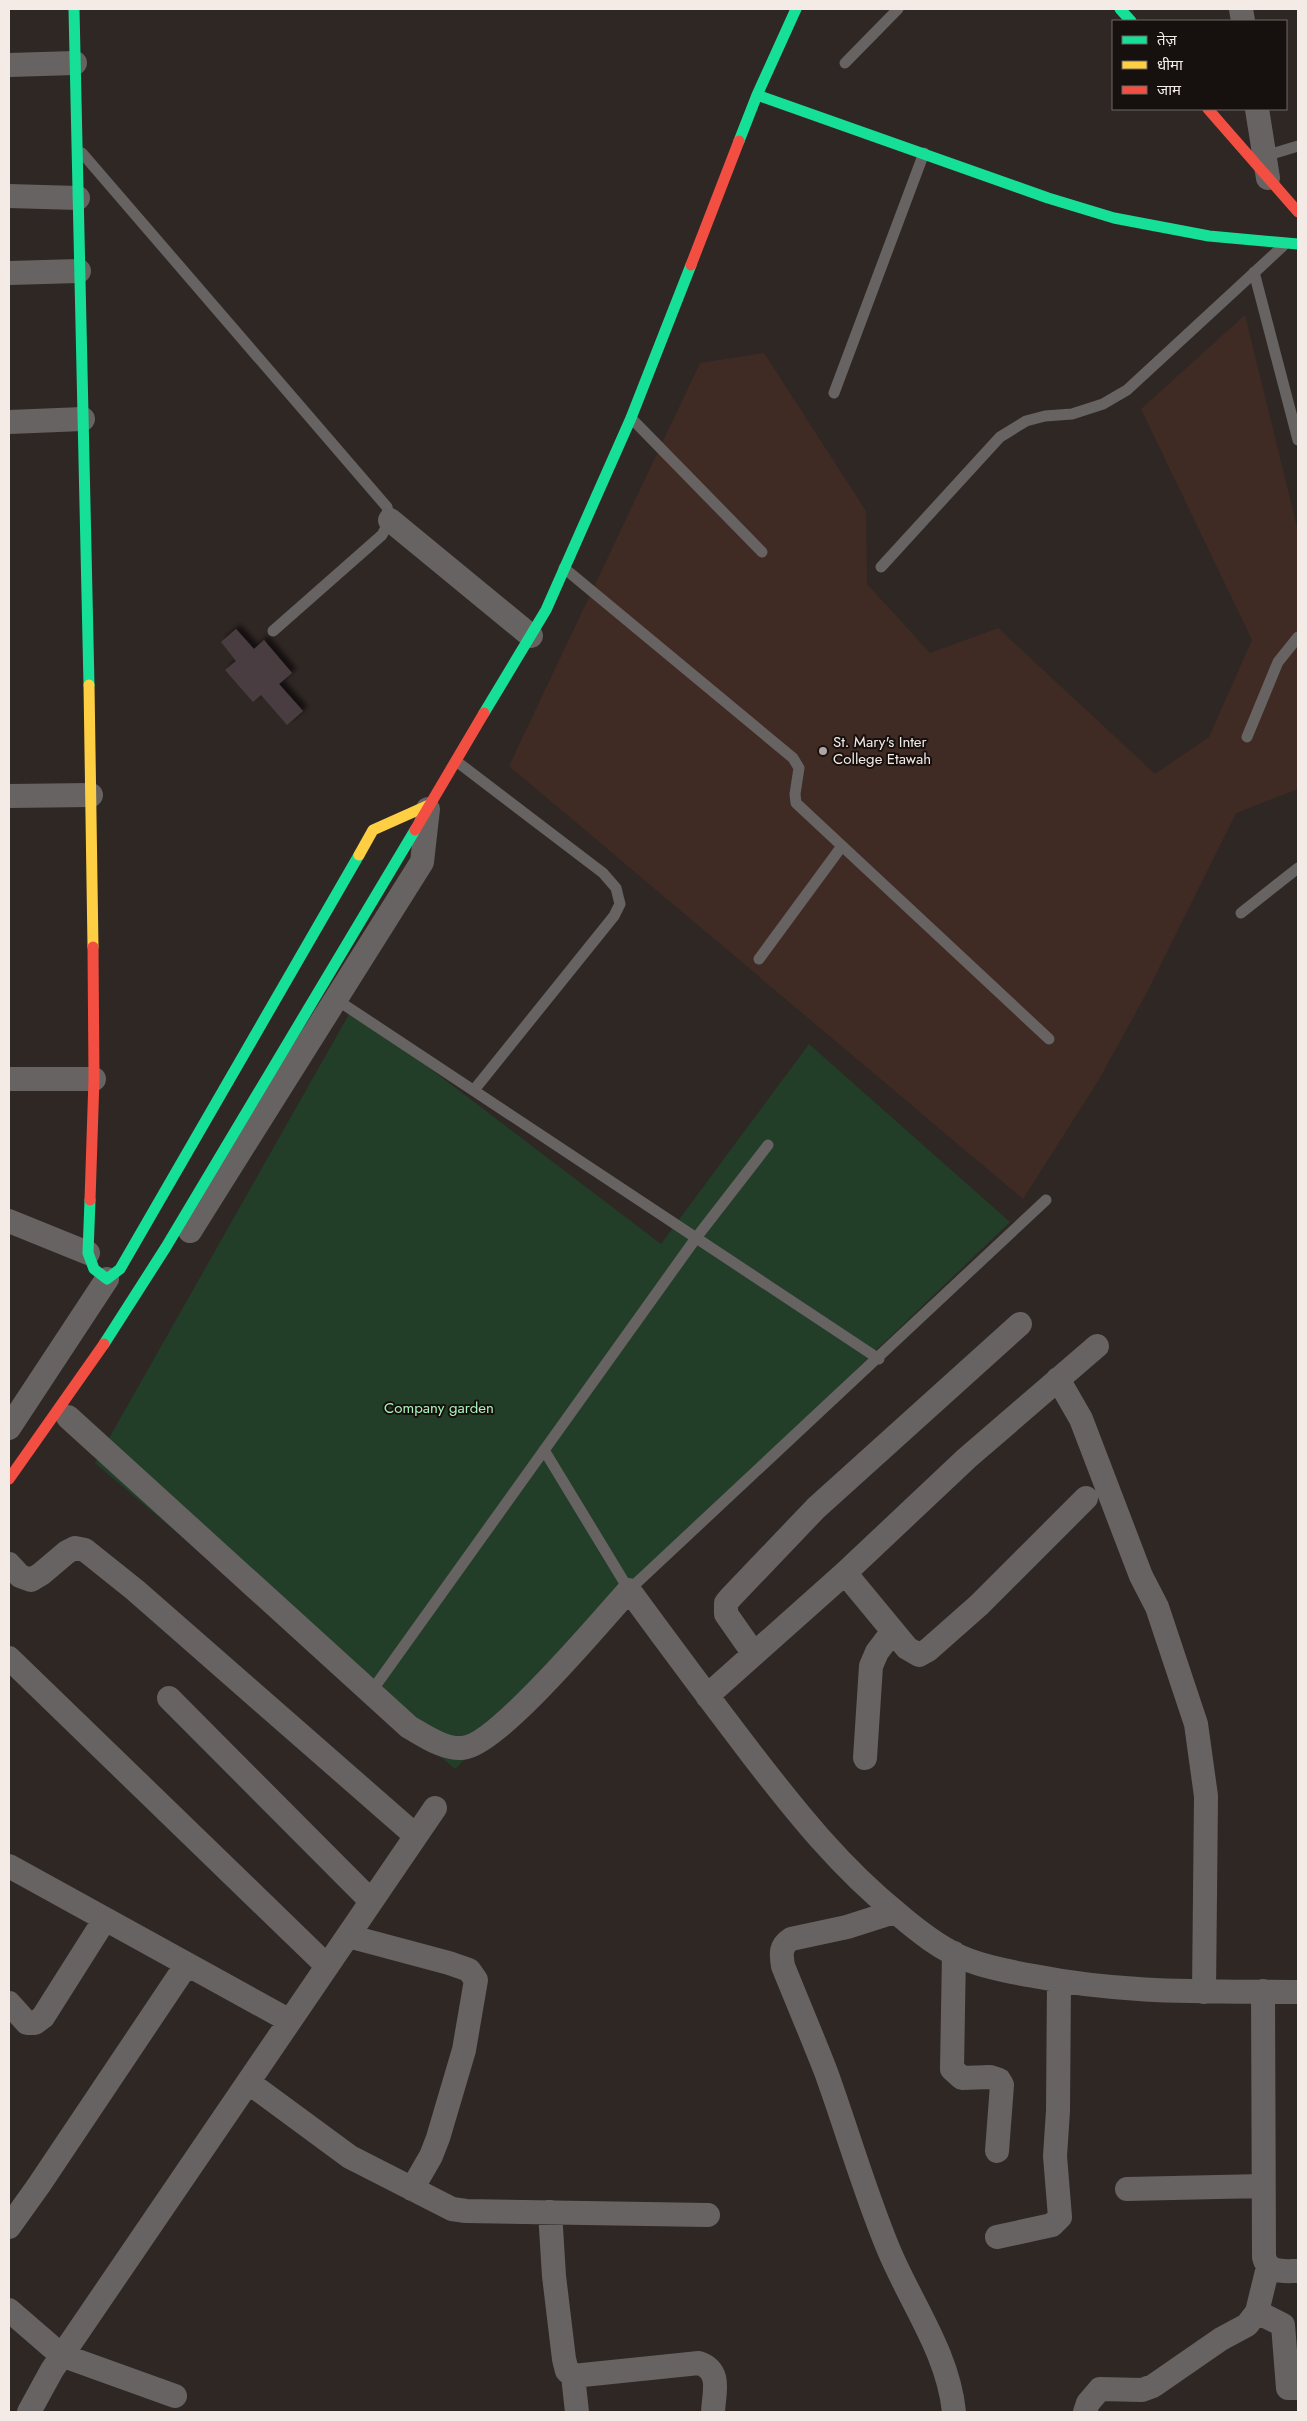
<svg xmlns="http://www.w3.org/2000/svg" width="1307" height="2421" font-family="Jost,'Noto Sans Devanagari',sans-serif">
  <defs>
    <filter id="shadow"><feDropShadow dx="4.5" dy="-4.5" stdDeviation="2.5" flood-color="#0009"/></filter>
  </defs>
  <rect width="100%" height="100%" fill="#2f2724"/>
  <!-- built -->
  <path fill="#3f2b24" d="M 1245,315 L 1298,531 L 1298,789 L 1236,813 L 1146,994 L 1098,1081 L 1023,1199 L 509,766 L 700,363 L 764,353 L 866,511 L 867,584 L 930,653 L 998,628 L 1155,774 L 1209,737 L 1252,640 L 1141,409 Z"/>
  <!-- green -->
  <path fill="#223d28" d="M 352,1009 L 661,1244 L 809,1044 L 1010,1222 L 866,1360 L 455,1769 L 95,1463 Z"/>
  <!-- building -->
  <path fill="#493e43" filter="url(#shadow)" d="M 236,629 L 254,649 L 264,640 L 292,673 L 279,684 L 303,711 L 287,725 L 261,695 L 253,702 L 225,670 L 236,661 L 221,642 Z"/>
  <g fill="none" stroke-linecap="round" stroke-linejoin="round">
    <!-- lane -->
    <path stroke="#676362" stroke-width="11" d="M 845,63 L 898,9
      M 82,153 L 387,507 L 390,520 L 382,535 L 273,631
      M 1265,156 L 1298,146
      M 1254,272 L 1298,440
      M 834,393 L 924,153
      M 632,419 L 762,552
      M 881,567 L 1000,437 L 1026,421 L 1045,416 L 1072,414 L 1103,404 L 1127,390 L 1283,246
      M 564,568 L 793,758 L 799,768 L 795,794 L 796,803 L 1049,1039
      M 1247,737 L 1278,662 L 1298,637
      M 456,761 L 603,873 L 616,888 L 620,904 L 614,916 L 474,1090
      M 1241,913 L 1298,868
      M 759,959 L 842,846
      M 337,1000 L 879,1359
      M 544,1450 L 629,1590 L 1046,1200
      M 371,1692 L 696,1238 L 768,1145"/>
    <!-- street -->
    <path stroke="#676362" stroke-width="24" d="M 1241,9 L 1243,21
      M 9,65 L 75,63
      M 1257,109 L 1268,178
      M 9,196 L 78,198
      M 9,273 L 79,271
      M 9,422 L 83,419
      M 390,520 L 531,636
      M 9,796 L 91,795
      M 9,1079 L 94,1079
      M 9,1221 L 88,1253
      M 190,1231 L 422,862 L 428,809
      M 1058,1379 L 1081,1419 L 1141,1576 L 1157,1607 L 1196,1724 L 1206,1796 L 1204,1992
      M 68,1417 L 409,1727 C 425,1736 443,1749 462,1748 C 496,1747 602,1620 629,1590 C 670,1646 711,1701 753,1756 C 797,1813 841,1868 898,1914 C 919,1932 942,1950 968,1960 C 989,1968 1011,1972 1034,1976 C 1125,1994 1206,1991 1298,1992
      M 9,1428 L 107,1279
      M 9,1564 L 20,1576 L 31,1580 L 41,1574 L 67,1552 L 75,1548 L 85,1550 L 135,1590 L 416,1836
      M 845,1573 L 907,1648 L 919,1655 L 928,1650 L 979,1605 L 1086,1498
      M 754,1654 L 726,1614 L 726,1603 L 731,1597 L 816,1508 L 1020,1324
      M 9,1658 L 327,1966
      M 707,1696 L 845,1573 L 967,1458 L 1097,1346
      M 169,1698 L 371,1901
      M 865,1758 L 871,1666 L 877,1652 L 893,1631
      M 9,1866 L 290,2021
      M 894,1912 L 847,1927 L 791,1939 C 780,1946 781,1954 783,1966 C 797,2001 812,2036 826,2072 C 847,2130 864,2190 888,2248 C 910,2302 948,2352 954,2412
      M 348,1936 L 449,1963 L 469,1970 L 476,1980 L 464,2050 L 438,2138 L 431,2156 L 412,2189
      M 954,1953 L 952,2069 L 962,2078 L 990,2077 L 999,2080 L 1002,2085 L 997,2151
      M 1263,1991 L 1264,2257 C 1268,2274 1284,2271 1298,2271
      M 9,2003 L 27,2023 L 35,2023 L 43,2017 L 105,1919
      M 248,2082 L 350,2157 L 452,2209 L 466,2211 L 708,2215
      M 1127,2189 L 1263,2186
      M 550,2212 L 554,2276 L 564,2359 L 567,2371 L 573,2376 L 699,2363 C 722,2371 714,2392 713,2412
      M 9,2227 L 39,2185 L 187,1964
      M 997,2237 L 1052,2225 L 1060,2217 L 1055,2156 L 1058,2111 L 1059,1981
      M 9,2310 L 61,2355 L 175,2396
      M 1257,2312 L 1283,2325 L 1288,2388 L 1298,2388
      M 573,2376 L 577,2412
      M 29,2412 L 52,2370 L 435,1808
      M 1085,2412 L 1088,2403 L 1100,2389 L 1142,2390 L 1153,2386 L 1221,2339 L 1247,2325 L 1257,2312 L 1268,2267"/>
    <!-- fast -->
    <path stroke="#16e098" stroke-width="11" d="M 74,9 L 89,685
      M 1120,9 L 1131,21
      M 757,95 L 1048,198 L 1114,218 L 1209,236 L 1298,244
      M 739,141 L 757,95 L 796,9
      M 484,713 L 546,610 L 631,418 L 691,265
      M 90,1200 L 88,1253 L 94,1269 L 107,1279 L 120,1269 L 359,855
      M 104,1344 L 166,1247 L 415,830"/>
    <!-- slow -->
    <path stroke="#ffcf43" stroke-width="11" d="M 89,685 L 93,947
      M 359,855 L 373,830 L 429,805"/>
    <!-- jam -->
    <path stroke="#f24e42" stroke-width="11" d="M 1208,109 L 1298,212
      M 691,265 L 739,141
      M 415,830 L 484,713
      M 90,1200 L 94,1079 L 93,947
      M 9,1479 L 104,1344"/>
  </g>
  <!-- markers -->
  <circle fill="#afa6a3" stroke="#16100e" stroke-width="2" cx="823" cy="751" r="5"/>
  <g text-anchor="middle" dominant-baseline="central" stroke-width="4" stroke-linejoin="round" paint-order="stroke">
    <!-- poi labels -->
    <g font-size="15" fill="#f4ebe7" stroke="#16100e" text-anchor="start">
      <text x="833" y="742">St. Mary's Inter<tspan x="833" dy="17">College Etawah</tspan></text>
    </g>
    <!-- park labels -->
    <g font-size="15" fill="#a8f4ba" stroke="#16100e">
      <text x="439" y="1408">Company garden</text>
    </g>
  </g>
  <!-- border -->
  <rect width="1307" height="2421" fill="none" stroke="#f4ebe7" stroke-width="20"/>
  <!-- legend -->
  <rect x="1112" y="20" width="175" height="90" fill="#16100e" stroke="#6f6865"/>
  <rect x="1122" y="36" width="25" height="8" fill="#16e098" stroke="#6f6865"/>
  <text x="1157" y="45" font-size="15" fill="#f4ebe7">तेज़</text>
  <rect x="1122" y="61" width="25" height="8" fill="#ffcf43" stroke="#6f6865"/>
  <text x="1157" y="70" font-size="15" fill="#f4ebe7">धीमा</text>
  <rect x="1122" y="86" width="25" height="8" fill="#f24e42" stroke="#6f6865"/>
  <text x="1157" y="95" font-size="15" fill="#f4ebe7">जाम</text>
</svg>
